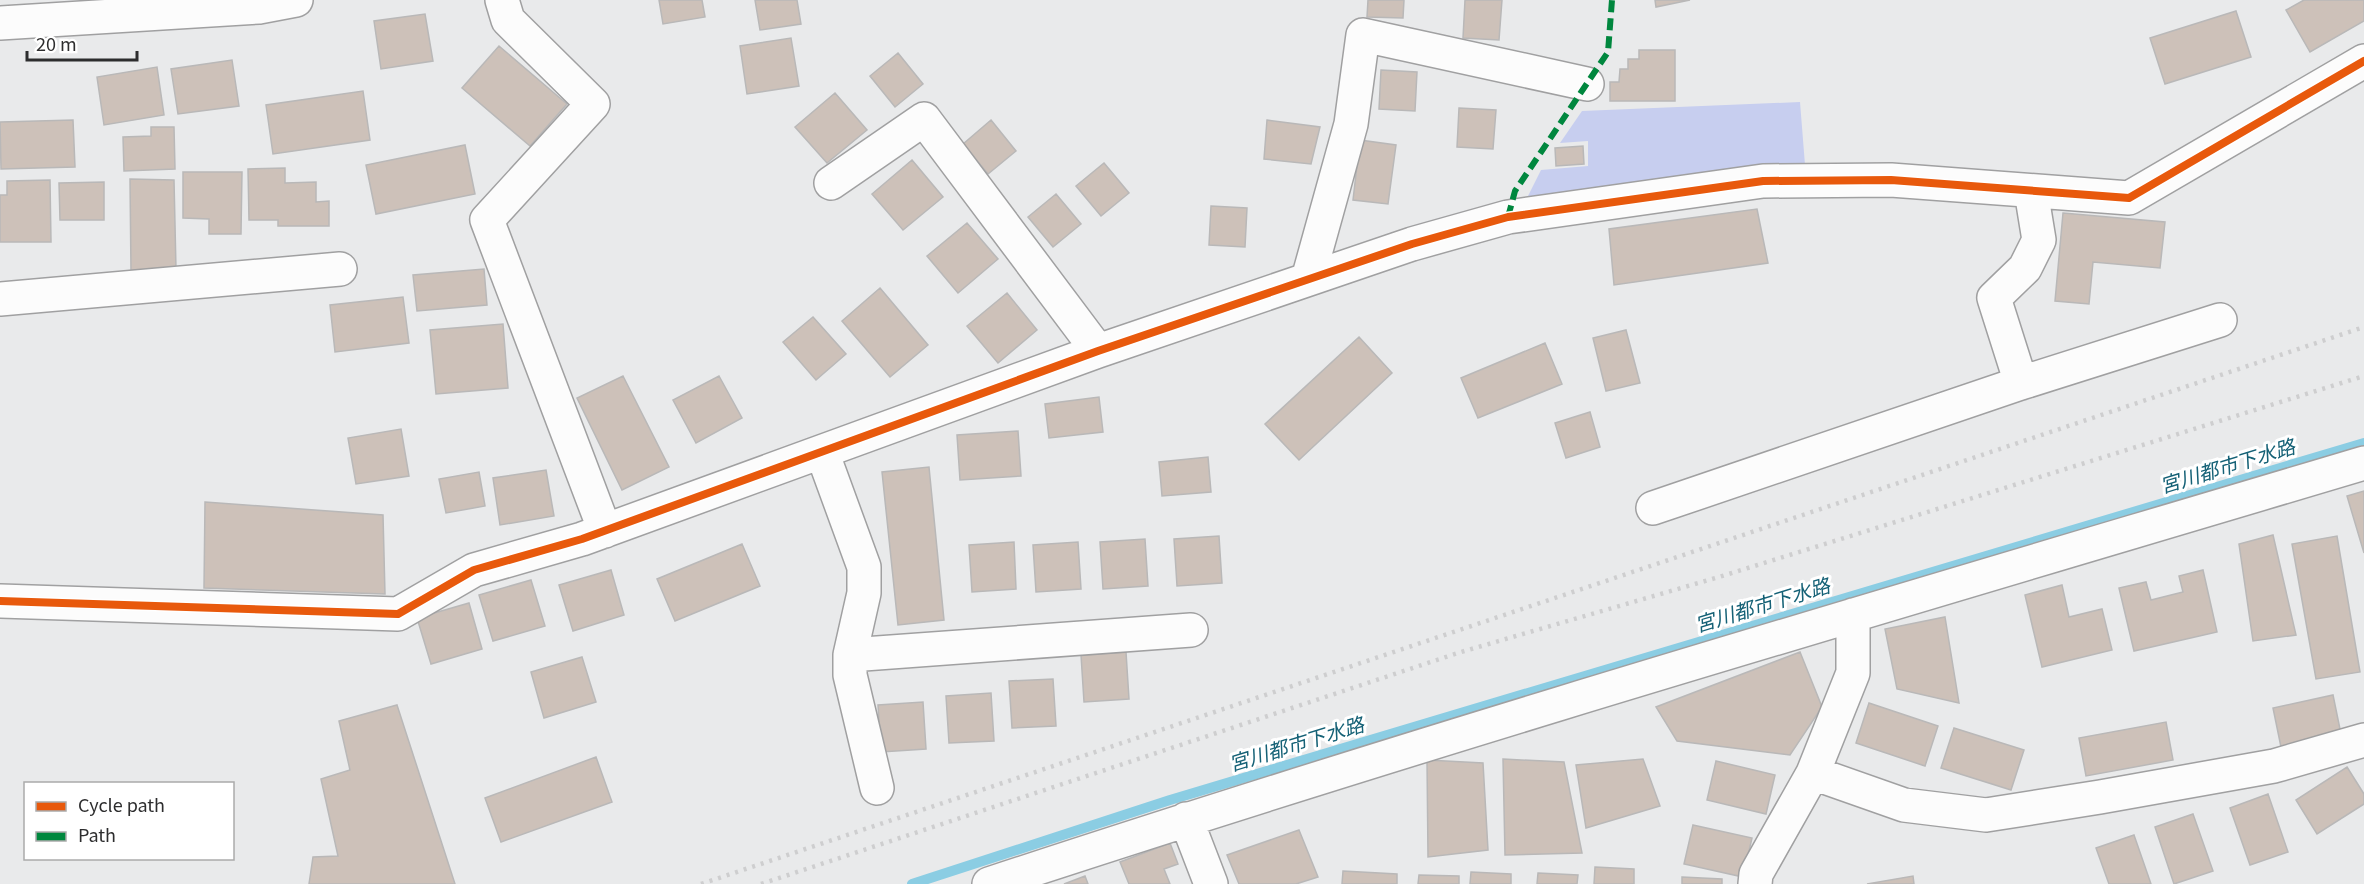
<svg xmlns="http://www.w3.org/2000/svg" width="2364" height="884" font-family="Georgia,'Noto Sans JP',serif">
  <rect width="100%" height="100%" fill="#e9eaeb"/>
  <!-- green -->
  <path fill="#c7ceef" d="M 1800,102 L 1805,165 L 1525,202 L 1541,170 L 1588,166 L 1588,141 L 1560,143 L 1582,111 Z"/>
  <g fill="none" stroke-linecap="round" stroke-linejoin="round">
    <!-- stream -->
    <path stroke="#8bcde3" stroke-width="10" d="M 912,884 L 1170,800 L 2364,443"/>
  </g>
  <!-- building -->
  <path fill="#cdc1b9" stroke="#b9b8b8" stroke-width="1.5" d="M 659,0 L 702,0 L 705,17 L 663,24 Z
    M 755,0 L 797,0 L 801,24 L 760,30 Z
    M 1368,0 L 1404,0 L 1403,18 L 1367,17 Z
    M 1465,0 L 1502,0 L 1499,40 L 1463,38 Z
    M 1655,0 L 1690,0 L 1656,7 Z
    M 2304,0 L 2364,0 L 2364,21 L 2310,52 L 2286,10 Z
    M 2236,11 L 2251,57 L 2165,84 L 2150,38 Z
    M 425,14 L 433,61 L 381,69 L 374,21 Z
    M 791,38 L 799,86 L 747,94 L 740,46 Z
    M 499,46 L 567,104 L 530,146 L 462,88 Z
    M 1639,50 L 1675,50 L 1675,101 L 1610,101 L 1610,82 L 1619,82 L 1620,69 L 1628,69 L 1628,59 L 1639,59 Z
    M 898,53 L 923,84 L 895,107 L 870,76 Z
    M 232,60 L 239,106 L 178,114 L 171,69 Z
    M 157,67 L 164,115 L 104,125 L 97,77 Z
    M 1381,70 L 1417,72 L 1415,111 L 1379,109 Z
    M 363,91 L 370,140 L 273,154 L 266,105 Z
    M 835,93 L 867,130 L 827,163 L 795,127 Z
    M 1459,108 L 1496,110 L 1493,149 L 1457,147 Z
    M 73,120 L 75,167 L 1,169 L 0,122 Z
    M 991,120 L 1016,151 L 988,174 L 963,144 Z
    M 1267,120 L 1320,127 L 1311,164 L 1264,159 Z
    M 151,127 L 174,127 L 175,169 L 124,171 L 123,137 L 151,136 Z
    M 1360,140 L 1396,145 L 1388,204 L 1353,200 Z
    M 465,145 L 475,194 L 376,214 L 366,165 Z
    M 1583,146 L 1584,164 L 1556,166 L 1555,148 Z
    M 912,160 L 943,197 L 903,230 L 872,194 Z
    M 1104,163 L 1129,193 L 1101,216 L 1076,186 Z
    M 285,168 L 285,183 L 316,182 L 316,202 L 329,201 L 329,226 L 278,226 L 278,220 L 249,220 L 248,169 Z
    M 183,172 L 242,172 L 241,234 L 209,234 L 209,219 L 183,218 Z
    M 130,179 L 174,180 L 176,269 L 131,272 Z
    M 50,180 L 51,242 L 0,242 L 0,195 L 7,195 L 7,181 Z
    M 104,182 L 104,220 L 60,220 L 59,183 Z
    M 1056,194 L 1081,224 L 1053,247 L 1028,217 Z
    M 1211,206 L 1247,208 L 1245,247 L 1209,245 Z
    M 1757,209 L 1768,263 L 1614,285 L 1609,229 Z
    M 2063,213 L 2165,222 L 2160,268 L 2093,262 L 2089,304 L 2055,301 Z
    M 967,223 L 998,259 L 958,293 L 927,256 Z
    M 484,269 L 487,305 L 417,311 L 413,275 Z
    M 880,288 L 928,345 L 890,377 L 842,321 Z
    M 1007,293 L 1037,330 L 998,363 L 967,326 Z
    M 403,297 L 409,343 L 335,352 L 330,305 Z
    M 813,317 L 846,354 L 816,380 L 783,342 Z
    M 503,324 L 508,388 L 436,394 L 430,330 Z
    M 1626,330 L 1640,383 L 1606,391 L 1593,338 Z
    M 1359,337 L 1392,373 L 1299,460 L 1265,424 Z
    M 1545,343 L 1562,384 L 1478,418 L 1461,378 Z
    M 623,376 L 669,467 L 622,490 L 577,398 Z
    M 719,376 L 742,418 L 696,443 L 673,400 Z
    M 1099,397 L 1103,432 L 1049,438 L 1045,404 Z
    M 1590,412 L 1600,447 L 1566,458 L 1555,423 Z
    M 401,429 L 409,476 L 356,484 L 348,438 Z
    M 1018,431 L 1021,476 L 960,480 L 957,435 Z
    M 1208,457 L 1211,492 L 1162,496 L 1159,462 Z
    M 929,467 L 944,620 L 898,625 L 882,472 Z
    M 546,470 L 554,516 L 500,525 L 493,478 Z
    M 479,472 L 485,506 L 446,513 L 439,479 Z
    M 2364,491 L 2364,553 L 2347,496 Z
    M 205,502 L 383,515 L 385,594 L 204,588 Z
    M 2273,535 L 2296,635 L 2253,641 L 2239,544 Z
    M 1219,536 L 1222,583 L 1177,586 L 1174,539 Z
    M 2337,536 L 2360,672 L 2316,679 L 2292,544 Z
    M 1145,539 L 1148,586 L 1103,589 L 1100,542 Z
    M 1014,542 L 1016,589 L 972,592 L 969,545 Z
    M 1078,542 L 1081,589 L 1036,592 L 1033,545 Z
    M 742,544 L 760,586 L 675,621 L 657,579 Z
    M 611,570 L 624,615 L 573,631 L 559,585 Z
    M 2203,570 L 2217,632 L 2134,651 L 2119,588 L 2146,582 L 2151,600 L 2183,592 L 2179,576 Z
    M 531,580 L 545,626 L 493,641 L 479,595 Z
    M 2062,585 L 2069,617 L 2102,609 L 2112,650 L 2042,667 L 2025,595 Z
    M 469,603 L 482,649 L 431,664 L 417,618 Z
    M 1945,617 L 1959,703 L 1897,689 L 1885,629 Z
    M 1126,652 L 1129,699 L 1084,702 L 1081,655 Z
    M 1800,652 L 1822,707 L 1790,755 L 1677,741 L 1656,707 Z
    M 582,657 L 596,702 L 544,718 L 531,672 Z
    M 1053,679 L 1056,726 L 1012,728 L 1009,681 Z
    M 991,693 L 994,741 L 949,743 L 946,696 Z
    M 2333,695 L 2341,734 L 2281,747 L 2273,708 Z
    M 923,702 L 926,749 L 881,752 L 878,705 Z
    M 1869,703 L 1938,726 L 1925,766 L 1856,743 Z
    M 397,705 L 455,884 L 309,884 L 313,857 L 338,856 L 321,779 L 350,770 L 339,721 Z
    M 2166,722 L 2173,760 L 2086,776 L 2079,738 Z
    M 1954,728 L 2024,750 L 2011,790 L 1941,768 Z
    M 596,757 L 612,802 L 501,842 L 485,798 Z
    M 1503,759 L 1564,762 L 1582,853 L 1505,855 Z
    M 1643,759 L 1660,806 L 1586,828 L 1576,765 Z
    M 1427,760 L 1483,763 L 1488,850 L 1428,857 Z
    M 1716,761 L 1775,775 L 1766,814 L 1707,800 Z
    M 2347,767 L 2364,794 L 2364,804 L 2317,834 L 2296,800 Z
    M 2268,794 L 2288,852 L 2250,865 L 2230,808 Z
    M 2193,814 L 2213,871 L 2174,884 L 2155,827 Z
    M 1693,825 L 1752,838 L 1743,877 L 1684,864 Z
    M 1299,830 L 1318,877 L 1296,884 L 1239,884 L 1227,855 Z
    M 2134,835 L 2151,884 L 2109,884 L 2096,848 Z
    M 1170,843 L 1178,864 L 1164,869 L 1170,884 L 1129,884 L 1120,862 Z
    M 1595,867 L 1634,869 L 1634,884 L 1594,884 Z
    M 1343,871 L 1397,874 L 1397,884 L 1342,884 Z
    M 1471,872 L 1511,874 L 1511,884 L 1470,884 Z
    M 1538,873 L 1578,875 L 1577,884 L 1537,884 Z
    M 1419,875 L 1459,876 L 1459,884 L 1418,884 Z
    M 1085,876 L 1088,884 L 1064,884 Z
    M 1913,876 L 1914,884 L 1867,884 Z
    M 1682,877 L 1722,879 L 1722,884 L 1682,884 Z"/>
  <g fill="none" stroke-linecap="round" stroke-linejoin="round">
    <!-- street casing -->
    <g stroke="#a0a0a1" stroke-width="36">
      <path id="street" d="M 502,0 L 508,20 L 593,104 L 487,220 L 605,531
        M 831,183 L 924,119 L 1098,351
        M 1308,279 L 1351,124 L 1363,35 L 1587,84
        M 0,299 L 340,269
        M 2021,383 L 1994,298 L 2025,268 L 2039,240 L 2031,191
        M 822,452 L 864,567 L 864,593 L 850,655 L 850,675 L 877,788
        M 1653,508 L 2021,383 L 2220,320
        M 0,601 L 398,614 L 474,570 L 582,539 L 1098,351 L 1412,244 L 1508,217 L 1763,181 L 1891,180 L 2129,198 L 2364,61
        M 850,655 L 1191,630
        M 1813,773 L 1904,805 L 1986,815 L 2100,797 L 2274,766 L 2364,740
        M 1186,819 L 1211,884
        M 989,884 C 1444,734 1905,600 2364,463
        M 1755,884 L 1756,874 L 1813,773 L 1853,673 L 1853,615"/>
    </g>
    <!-- secondary casing -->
    <g stroke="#a0a0a1" stroke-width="36">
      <path id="secondary" d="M 0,23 L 259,7 L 296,0"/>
    </g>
    <!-- street -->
    <use href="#street" stroke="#fcfcfc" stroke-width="33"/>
    <!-- secondary -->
    <use href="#secondary" stroke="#fcfcfc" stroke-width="33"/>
    <!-- rail -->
    <path stroke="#cececf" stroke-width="4.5" stroke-dasharray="3 6" stroke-linecap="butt" d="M 701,884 L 2364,327
      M 761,884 L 1461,652 L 1719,577 L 2364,376"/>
    <!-- quiet -->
    <path stroke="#00873e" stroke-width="6" stroke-dasharray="12 6" stroke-linecap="butt" d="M 1508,217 L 1515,191 L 1608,52 L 1612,0"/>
    <!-- cycleway casing -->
    <g stroke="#fff" stroke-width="11">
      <path id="cycleway" d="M 0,601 L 398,614 L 474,570 L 582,539 L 1098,351 L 1412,244 L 1508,217 L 1763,181 L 1891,180 L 2129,198 L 2364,61"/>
    </g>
    <!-- cycleway -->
    <use href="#cycleway" stroke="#e8590c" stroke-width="8"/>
  </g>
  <g text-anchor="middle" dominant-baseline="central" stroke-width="6" stroke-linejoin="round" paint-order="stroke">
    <!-- water labels -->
    <g font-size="20" font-style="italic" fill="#156176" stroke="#fff">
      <text transform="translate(2227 465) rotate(-17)">宮川都市下水路</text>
      <text transform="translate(1762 604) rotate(-17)">宮川都市下水路</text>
      <text transform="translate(1296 743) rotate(-17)">宮川都市下水路</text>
    </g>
  </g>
  <!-- legend -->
  <rect x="24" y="782" width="210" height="78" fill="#ffffff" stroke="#ababab" stroke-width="1.5"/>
  <rect x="36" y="802" width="30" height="9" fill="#e8590c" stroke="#ababab" stroke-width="1.5"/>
  <text x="78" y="812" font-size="18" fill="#2d2d2e">Cycle path</text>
  <rect x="36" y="832" width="30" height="9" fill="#00873e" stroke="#ababab" stroke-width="1.5"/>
  <text x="78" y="842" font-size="18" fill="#2d2d2e">Path</text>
  <!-- scale -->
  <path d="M27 51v9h110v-9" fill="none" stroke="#2d2d2e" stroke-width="3"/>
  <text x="36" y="51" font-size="18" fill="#2d2d2e" stroke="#ffffff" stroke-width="4.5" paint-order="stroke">20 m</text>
</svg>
